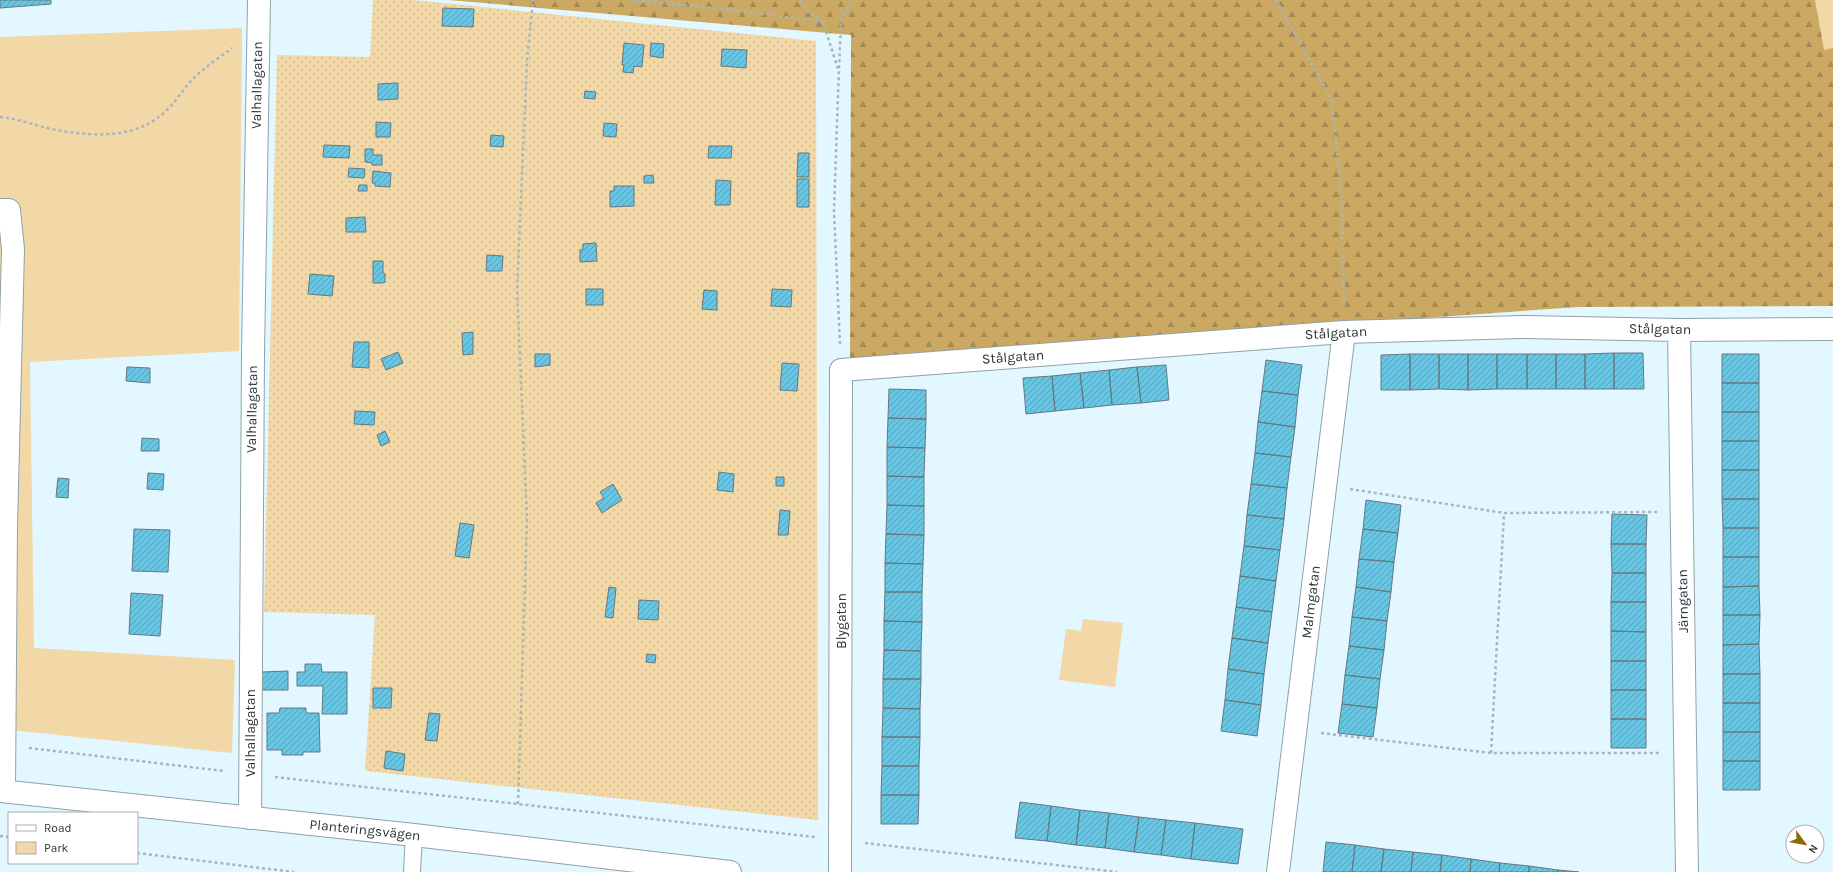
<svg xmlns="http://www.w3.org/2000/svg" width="1833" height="872" font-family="Karla,sans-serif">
  <defs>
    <pattern id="grass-dots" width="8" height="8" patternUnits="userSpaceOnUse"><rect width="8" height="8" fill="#f2d8a6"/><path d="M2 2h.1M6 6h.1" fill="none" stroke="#d0ba90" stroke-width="1.8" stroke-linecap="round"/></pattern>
    <pattern id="forest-firs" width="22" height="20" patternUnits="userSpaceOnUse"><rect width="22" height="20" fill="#cba963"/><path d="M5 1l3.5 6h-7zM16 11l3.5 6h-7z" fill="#a58a52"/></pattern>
    <pattern id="building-hatch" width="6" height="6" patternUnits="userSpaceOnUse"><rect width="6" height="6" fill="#69c5e2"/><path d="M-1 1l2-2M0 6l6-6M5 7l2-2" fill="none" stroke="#57a1b8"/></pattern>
  </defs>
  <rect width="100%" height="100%" fill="#e2f7ff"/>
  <!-- grass -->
  <path fill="url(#grass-dots)" d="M 373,0 L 413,0 L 816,41 L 818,820 L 365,771 L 375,615 L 264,612 L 277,55 L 370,57 Z"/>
  <!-- forest -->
  <path fill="url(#forest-firs)" d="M 449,0 L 1833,0 L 1833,306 L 1578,307 L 850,359 L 851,35 Z"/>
  <!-- park -->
  <path fill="#f2d8a6" d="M 1815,0 L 1833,0 L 1833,48 L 1824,50 Z
    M 242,28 L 239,351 L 30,362 L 34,648 L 235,660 L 232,753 L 0,729 L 0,37 Z
    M 1083,619 L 1123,623 L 1115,687 L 1059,680 L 1066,629 L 1081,631 Z"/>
  <!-- building -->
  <path fill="url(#building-hatch)" stroke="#65787e" d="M 0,0 L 51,0 L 51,4 L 0,8 Z
    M 443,8 L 474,9 L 473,27 L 442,26 Z
    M 624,43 L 644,45 L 642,67 L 634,66 L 633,73 L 623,72 L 624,65 L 622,65 Z
    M 651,43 L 664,44 L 663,58 L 650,56 Z
    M 722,49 L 747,50 L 746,68 L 721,66 Z
    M 398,83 L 398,99 L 378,100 L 378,84 Z
    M 585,91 L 596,92 L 595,99 L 584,98 Z
    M 376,122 L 391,123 L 390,137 L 376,137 Z
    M 604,123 L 617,124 L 616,137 L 603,136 Z
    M 491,135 L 504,136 L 503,147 L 490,146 Z
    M 324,145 L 350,146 L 349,158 L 323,157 Z
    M 709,146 L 732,146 L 731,158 L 708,158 Z
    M 365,149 L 373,149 L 373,155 L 382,155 L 382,165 L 372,165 L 372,163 L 365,162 Z
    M 798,153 L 809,153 L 809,177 L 797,177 Z
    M 349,168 L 365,169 L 364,178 L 348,177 Z
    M 373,171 L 391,173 L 390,187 L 375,186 L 375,183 L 372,183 Z
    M 653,175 L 654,183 L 644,183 L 644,176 Z
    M 797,179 L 809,179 L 809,207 L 797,207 Z
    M 716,180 L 731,181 L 730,205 L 715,205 Z
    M 359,185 L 367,185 L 367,191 L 358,191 Z
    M 614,186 L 634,186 L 634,206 L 610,207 L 610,191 L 614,191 Z
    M 365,217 L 366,232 L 346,232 L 346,218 Z
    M 596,243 L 597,261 L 580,262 L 580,250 L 583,249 L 583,244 Z
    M 487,255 L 503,256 L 502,271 L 486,271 Z
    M 373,261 L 383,261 L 383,273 L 385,274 L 385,282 L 383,283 L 373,283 Z
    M 310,274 L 334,276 L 332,296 L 308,294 Z
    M 586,289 L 603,289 L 603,305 L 586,305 Z
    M 772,289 L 792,290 L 791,307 L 771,306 Z
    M 704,290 L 717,291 L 717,310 L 702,309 Z
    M 473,332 L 473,354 L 463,355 L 462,333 Z
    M 354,342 L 369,342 L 369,368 L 352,367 Z
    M 398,352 L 403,363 L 386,370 L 381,359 Z
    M 1614,353 L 1643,353 L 1644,389 L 1614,389 Z
    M 1614,353 L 1614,389 L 1585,389 L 1585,354 Z
    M 535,354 L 550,354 L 550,365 L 535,367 Z
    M 1410,354 L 1410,390 L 1381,390 L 1381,355 Z
    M 1410,354 L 1439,354 L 1439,389 L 1410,390 Z
    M 1439,354 L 1468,354 L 1468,390 L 1439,389 Z
    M 1468,354 L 1497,354 L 1497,389 L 1468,390 Z
    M 1497,354 L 1527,354 L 1527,389 L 1497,389 Z
    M 1527,354 L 1556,354 L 1556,389 L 1527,389 Z
    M 1556,354 L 1585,354 L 1585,389 L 1556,389 Z
    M 1722,354 L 1759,354 L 1759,383 L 1722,383 Z
    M 1266,360 L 1302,365 L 1298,395 L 1262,391 Z
    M 782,363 L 799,364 L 797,391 L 780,390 Z
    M 1166,365 L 1169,400 L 1141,403 L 1137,367 Z
    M 127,367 L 150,368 L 150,383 L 126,381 Z
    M 1137,367 L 1141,403 L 1112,405 L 1109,370 Z
    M 1109,370 L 1112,405 L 1084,408 L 1080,373 Z
    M 1080,373 L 1084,408 L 1055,411 L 1052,376 Z
    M 1052,376 L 1055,411 L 1026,414 L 1023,378 Z
    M 1722,383 L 1759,383 L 1759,412 L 1722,412 Z
    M 889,389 L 926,390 L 926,419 L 888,418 Z
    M 1262,391 L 1298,395 L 1295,427 L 1258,422 Z
    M 355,411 L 375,412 L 374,425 L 354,424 Z
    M 1722,412 L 1759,412 L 1759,441 L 1722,441 Z
    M 888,418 L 926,419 L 925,448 L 887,447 Z
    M 1258,422 L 1295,427 L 1291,457 L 1255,453 Z
    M 385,431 L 390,442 L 381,446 L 377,435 Z
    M 142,438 L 159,439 L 159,451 L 141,451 Z
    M 1722,441 L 1759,441 L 1759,470 L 1722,470 Z
    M 887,447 L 925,448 L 924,477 L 887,476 Z
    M 1255,453 L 1291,457 L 1287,488 L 1251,484 Z
    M 1722,470 L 1759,470 L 1759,499 L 1722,499 Z
    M 719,472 L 734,474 L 733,492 L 717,490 Z
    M 148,473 L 164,474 L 163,490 L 147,489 Z
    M 887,476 L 924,477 L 924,506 L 887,505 Z
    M 776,477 L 784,477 L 784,486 L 776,486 Z
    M 58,478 L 69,479 L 68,498 L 56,497 Z
    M 613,484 L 622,500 L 602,513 L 596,503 L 604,498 L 600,492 Z
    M 1251,484 L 1287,488 L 1284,519 L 1247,515 Z
    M 1722,499 L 1759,499 L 1759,528 L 1723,528 Z
    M 1366,500 L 1401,505 L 1398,533 L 1363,529 Z
    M 887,505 L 924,506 L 924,535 L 886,534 Z
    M 780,510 L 790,511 L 788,535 L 778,535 Z
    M 1612,514 L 1647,515 L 1646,544 L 1611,544 Z
    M 1247,515 L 1284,519 L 1280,550 L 1244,546 Z
    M 460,523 L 474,525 L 469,558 L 455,556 Z
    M 1723,528 L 1759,528 L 1759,557 L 1723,557 Z
    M 134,529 L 170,530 L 168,572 L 132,571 Z
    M 1363,529 L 1398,533 L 1394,562 L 1359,559 Z
    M 886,534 L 924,535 L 923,564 L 885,563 Z
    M 1611,544 L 1646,544 L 1646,573 L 1612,573 Z
    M 1244,546 L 1280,550 L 1276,581 L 1240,576 Z
    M 1723,557 L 1759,557 L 1759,586 L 1723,587 Z
    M 1359,559 L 1394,562 L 1391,592 L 1356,587 Z
    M 885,563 L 923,564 L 922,592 L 885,592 Z
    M 1612,573 L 1646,573 L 1646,602 L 1611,602 Z
    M 1240,576 L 1276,581 L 1272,612 L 1236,607 Z
    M 1759,586 L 1760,615 L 1723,615 L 1723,587 Z
    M 609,587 L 616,588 L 613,618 L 605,617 Z
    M 1356,587 L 1391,592 L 1387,621 L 1352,617 Z
    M 885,592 L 922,592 L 922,622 L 884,621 Z
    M 131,593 L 163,595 L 160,636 L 129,634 Z
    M 639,600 L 659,601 L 658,620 L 638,619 Z
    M 1611,602 L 1646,602 L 1646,632 L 1611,631 Z
    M 1236,607 L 1272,612 L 1268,643 L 1232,638 Z
    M 1723,615 L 1760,615 L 1759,644 L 1723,645 Z
    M 1352,617 L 1387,621 L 1384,650 L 1349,646 Z
    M 884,621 L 922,622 L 921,651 L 884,650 Z
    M 1611,631 L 1646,632 L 1646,661 L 1611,661 Z
    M 1232,638 L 1268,643 L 1264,674 L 1228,669 Z
    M 1759,644 L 1760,674 L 1723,674 L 1723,645 Z
    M 1349,646 L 1384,650 L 1380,679 L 1345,675 Z
    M 884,650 L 921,651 L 921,679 L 883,679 Z
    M 647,654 L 656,655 L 655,663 L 646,662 Z
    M 1611,661 L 1646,661 L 1646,690 L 1611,690 Z
    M 305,664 L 321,664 L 322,672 L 347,672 L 347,714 L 322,714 L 323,686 L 297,686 L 297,672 L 305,672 Z
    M 1228,669 L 1264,674 L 1261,705 L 1225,700 Z
    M 288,671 L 288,690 L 262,690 L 262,672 Z
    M 1723,674 L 1760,674 L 1760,703 L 1723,703 Z
    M 1345,675 L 1380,679 L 1377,708 L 1342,704 Z
    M 883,679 L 921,679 L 920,709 L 883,708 Z
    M 373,688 L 392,688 L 391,708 L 373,708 Z
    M 1611,690 L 1646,690 L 1646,719 L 1611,719 Z
    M 1225,700 L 1261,705 L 1257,736 L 1221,731 Z
    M 1723,703 L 1760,703 L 1760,732 L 1723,732 Z
    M 1342,704 L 1377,708 L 1373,737 L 1338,733 Z
    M 280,708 L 306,708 L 306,713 L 319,713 L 320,752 L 303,752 L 303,755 L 282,755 L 282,750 L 267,750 L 267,713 L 279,713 Z
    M 883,708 L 920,709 L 920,737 L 882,737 Z
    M 429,713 L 440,714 L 437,741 L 425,740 Z
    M 1611,719 L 1646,719 L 1646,748 L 1611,748 Z
    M 1723,732 L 1760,732 L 1760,761 L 1723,761 Z
    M 882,737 L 920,737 L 919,766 L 882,766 Z
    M 386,751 L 405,754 L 403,771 L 384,768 Z
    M 1723,761 L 1760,761 L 1760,790 L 1723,790 Z
    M 882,766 L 919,766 L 919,795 L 881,795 Z
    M 881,795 L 919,795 L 918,824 L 881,824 Z
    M 1020,802 L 1051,806 L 1047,841 L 1015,838 Z
    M 1051,806 L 1080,810 L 1076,845 L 1047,841 Z
    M 1080,810 L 1109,813 L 1105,848 L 1076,845 Z
    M 1109,813 L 1139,817 L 1134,852 L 1105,848 Z
    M 1139,817 L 1166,820 L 1161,855 L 1134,852 Z
    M 1166,820 L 1195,823 L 1191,859 L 1161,855 Z
    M 1195,823 L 1243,829 L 1238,864 L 1191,859 Z
    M 1326,842 L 1355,845 L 1352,872 L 1323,872 Z
    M 1355,845 L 1384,849 L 1381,872 L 1352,872 Z
    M 1384,849 L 1413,852 L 1411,872 L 1381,872 Z
    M 1413,852 L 1442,855 L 1440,872 L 1411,872 Z
    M 1442,855 L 1471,859 L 1470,872 L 1440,872 Z
    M 1471,859 L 1500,863 L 1499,872 L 1470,872 Z
    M 1500,863 L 1529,866 L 1529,872 L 1499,872 Z
    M 1529,866 L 1558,870 L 1558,872 L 1529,872 Z
    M 1558,870 L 1579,872 L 1558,872 Z"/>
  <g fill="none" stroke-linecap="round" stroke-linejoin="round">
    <!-- service casing -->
    <g stroke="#8fa2a9" stroke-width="18">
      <path id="service" d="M 412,872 L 414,835"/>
    </g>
    <!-- minor casing -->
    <g stroke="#8fa2a9" stroke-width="24">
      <path id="minor" d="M 0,210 L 9,210 L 13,249 L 6,526 L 4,791
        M 1679,330 L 1687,872
        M 250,818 L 253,353 L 259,0
        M 840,872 L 841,370 L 1344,332 L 1522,327 L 1679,330 L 1833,329
        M 1278,872 L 1344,332"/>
    </g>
    <!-- tertiary casing -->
    <g stroke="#8fa2a9" stroke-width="24">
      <path id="tertiary" d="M 0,791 L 414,835 L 730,872"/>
    </g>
    <!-- path -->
    <path stroke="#a6b6bd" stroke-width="2.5" stroke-dasharray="3 3" stroke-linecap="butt" d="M 630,0 L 734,10 L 823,22
      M 801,0 L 807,11 L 823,22 L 838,69
      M 1276,0 L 1332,100 L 1342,199 L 1344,307
      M 0,117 C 21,119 41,128 62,131 C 100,137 139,138 168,109 C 177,100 183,89 192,80 C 203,68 219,58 232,48
      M 840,344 L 834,211 L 838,94 L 841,20 L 852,0
      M 1350,489 L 1504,513 L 1658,512
      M 1321,733 L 1491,753 L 1661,753
      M 29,748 L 224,771
      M 1491,753 L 1504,513
      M 275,777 L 815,837
      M 518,804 L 527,519 L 517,290 L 527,61 L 533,0
      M 0,836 L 9,837
      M 865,843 L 1117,872
      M 137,853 L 294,872"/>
    <!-- service -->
    <use href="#service" stroke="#fff" stroke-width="16"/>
    <!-- minor -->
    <use href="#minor" stroke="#fff" stroke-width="22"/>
    <!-- tertiary -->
    <use href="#tertiary" stroke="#fff" stroke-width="22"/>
  </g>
  <g text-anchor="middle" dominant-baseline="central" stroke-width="3" stroke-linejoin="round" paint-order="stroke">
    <!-- street labels -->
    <g font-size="14" fill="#2c3437" stroke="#fff">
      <text transform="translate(257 85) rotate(-89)">Valhallagatan</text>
      <text transform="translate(1660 329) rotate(1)">Stålgatan</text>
      <text transform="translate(1336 333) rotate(-3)">Stålgatan</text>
      <text transform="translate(1013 357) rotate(-4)">Stålgatan</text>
      <text transform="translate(252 409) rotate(-89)">Valhallagatan</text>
      <text transform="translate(1683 601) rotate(-91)">Järngatan</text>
      <text transform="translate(1311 602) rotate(-83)">Malmgatan</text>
      <text transform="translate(841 621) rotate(-90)">Blygatan</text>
      <text transform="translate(250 733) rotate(-90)">Valhallagatan</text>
      <text transform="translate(365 830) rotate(6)">Planteringsvägen</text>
    </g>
  </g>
  <!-- legend -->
  <rect x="8" y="812" width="130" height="52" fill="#ffffff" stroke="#abaeaf"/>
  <rect x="16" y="825" width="20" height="6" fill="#ffffff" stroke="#abaeaf"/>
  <text x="44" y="832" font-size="12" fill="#2c3437">Road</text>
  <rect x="16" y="842" width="20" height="12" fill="#f2d8a6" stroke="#abaeaf"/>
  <text x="44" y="852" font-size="12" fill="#2c3437">Park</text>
  <!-- north arrow -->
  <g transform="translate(1805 844) rotate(122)"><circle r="19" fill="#ffffff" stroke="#abaeaf"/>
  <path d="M0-3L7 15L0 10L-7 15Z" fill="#8d690c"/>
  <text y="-6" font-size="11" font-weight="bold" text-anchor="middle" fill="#2c3437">N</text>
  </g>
</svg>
